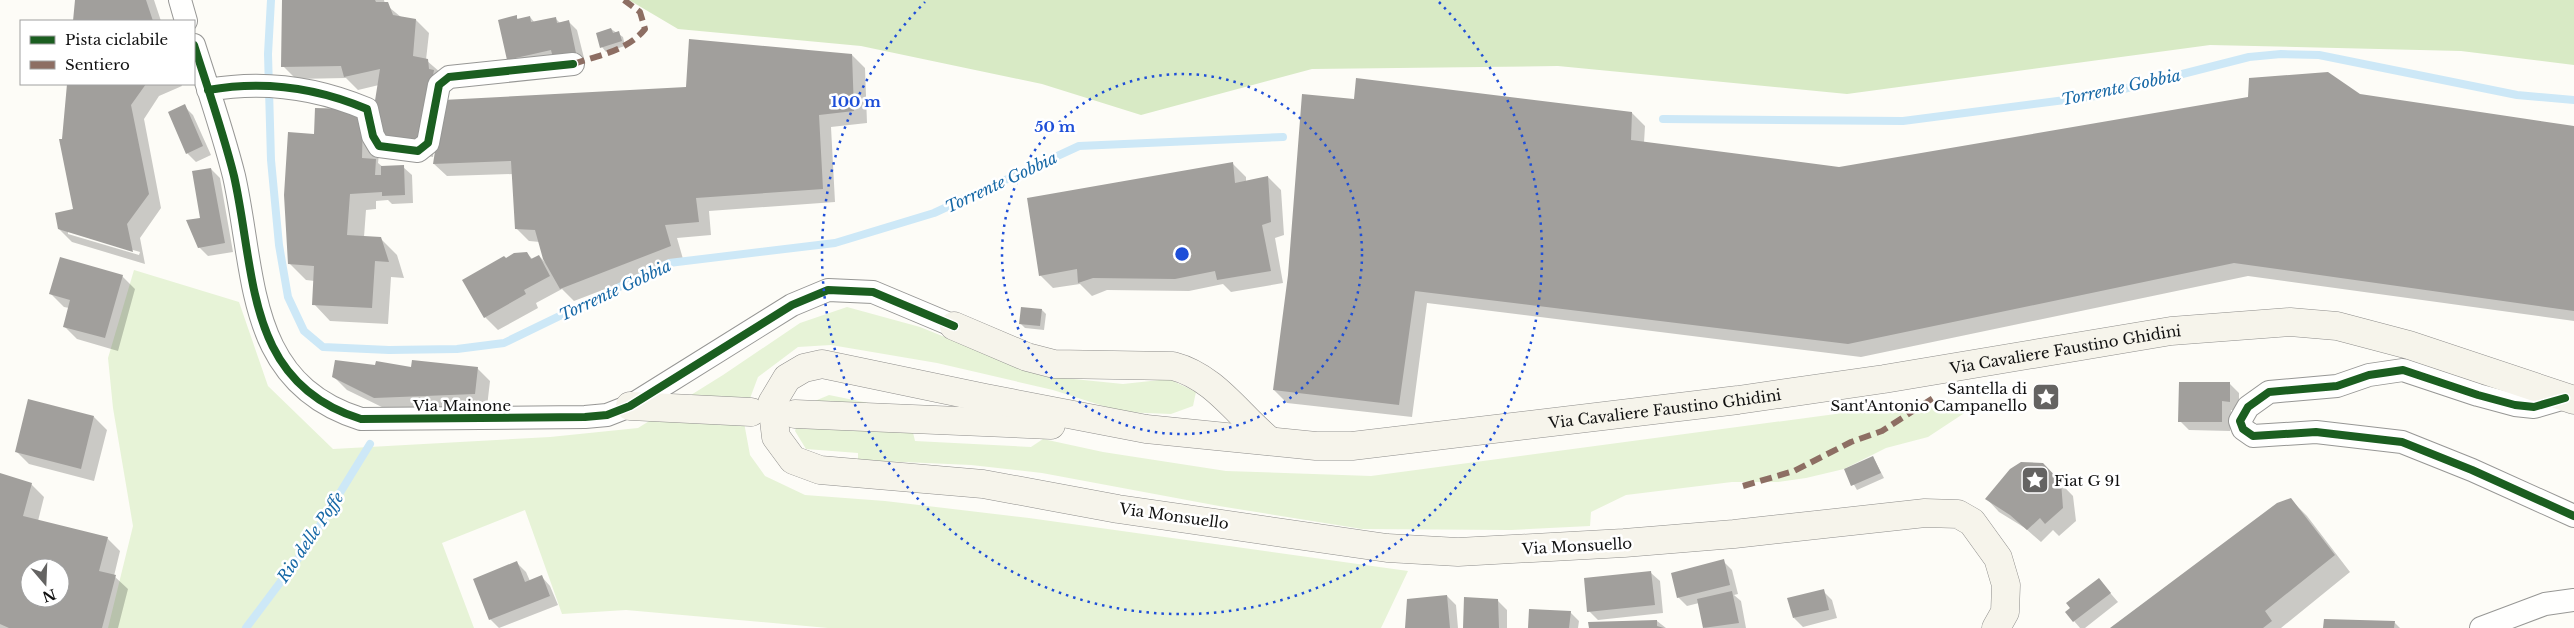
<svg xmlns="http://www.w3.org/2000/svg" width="2574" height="628" font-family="'Libre Baskerville',serif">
  <rect width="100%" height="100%" fill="#fdfcf7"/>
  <!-- green -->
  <path fill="#e7f3d7" d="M 134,270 L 239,302 L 268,386 L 333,449 L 550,437 L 638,428 L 723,375 L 800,323 L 847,307 L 920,327 L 992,356 L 1054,377 L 1123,384 L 1169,379 L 1196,392 L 1193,406 L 1171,414 L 1122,412 L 1053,390 L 937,363 L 831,345 L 798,347 L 758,377 L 743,417 L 750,455 L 765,476 L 805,495 L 885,501 L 1029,518 L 1408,571 L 1381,628 L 828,628 L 626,610 L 562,614 L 525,510 L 442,543 L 474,628 L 108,628 L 133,526 L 113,408 L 108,358 Z
    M 829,395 L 908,411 L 915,441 L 1031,447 L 1043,439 L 1103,452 L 1226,471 L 1371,476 L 1910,404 L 1952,411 L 1969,410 L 1928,437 L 1886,448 L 1844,469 L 1806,478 L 1778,482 L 1732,482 L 1626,495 L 1591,512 L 1590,526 L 1511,530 L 1362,529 L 1219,506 L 1042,473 L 971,465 L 858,460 L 858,453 L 806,449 L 795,431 L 803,406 Z"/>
  <!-- forest -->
  <path fill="#d8eac5" d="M 629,0 L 2574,0 L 2574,65 L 2461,51 L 2210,45 L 1847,94 L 1558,66 L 1312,69 L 1141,115 L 1042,84 L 861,46 L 678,29 Z"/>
  <!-- shadow -->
  <path fill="#0003" fill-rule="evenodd" d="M 76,0 L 154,0 L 161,21 L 74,21 Z
    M 283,0 L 384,0 L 385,4 L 401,17 L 416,20 L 429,33 L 426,60 L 441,73 L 444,101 L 687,88 L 852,55 L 865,68 L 867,123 L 831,127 L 835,202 L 709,211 L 711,235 L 677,238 L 683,259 L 574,301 L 562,289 L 536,303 L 538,308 L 498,330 L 485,317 L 464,280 L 506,259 L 527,253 L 533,260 L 539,256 L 547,264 L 540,242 L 529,241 L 516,228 L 513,174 L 447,176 L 434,164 L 436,150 L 434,149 L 433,157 L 402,151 L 379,85 L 358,90 L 346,78 L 296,79 L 283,66 Z
    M 516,17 L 519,20 L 530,17 L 535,23 L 555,18 L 560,23 L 568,21 L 577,30 L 585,62 L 563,67 L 508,60 Z
    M 611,29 L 623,37 L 625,46 L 606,52 L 602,47 Z
    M 68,84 L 181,84 L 182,86 L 159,96 L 144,119 L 161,208 L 140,238 L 145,264 L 72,242 L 59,229 L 75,210 L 63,140 ZM 68,231 L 140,252 L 139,255 L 68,234 Z
    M 1355,101 L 1632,113 L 1645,126 L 1644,143 L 1840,168 L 2574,127 L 2574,321 L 2248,276 L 1861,357 L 1427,303 L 1412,417 L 1287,403 L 1274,390 Z
    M 184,106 L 193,115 L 211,155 L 196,162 L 187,153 Z
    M 352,110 L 379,154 L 378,163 L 383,167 L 403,167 L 412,175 L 413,203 L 392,204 L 388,200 L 376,201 L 376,209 L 366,210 L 364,237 L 380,238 L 397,255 L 404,278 L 391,277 L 388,324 L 330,321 L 314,304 L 315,281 L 306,280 L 290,264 L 315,135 Z
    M 1233,164 L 1246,177 L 1246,182 L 1268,177 L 1281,190 L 1284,235 L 1275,238 L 1283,283 L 1231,292 L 1223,284 L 1189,291 L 1107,290 L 1092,296 L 1080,284 L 1053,288 L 1040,275 Z
    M 211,169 L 220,178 L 233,252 L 208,256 L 199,247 L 201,219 Z
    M 122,276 L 135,289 L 118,351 L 77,339 L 64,326 L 69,308 L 64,307 L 51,294 Z
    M 1042,310 L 1046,314 L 1044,330 L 1025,328 L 1020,323 Z
    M 477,368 L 490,381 L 487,407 L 388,410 L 347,390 L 334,377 L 412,369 Z
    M 2230,384 L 2239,393 L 2239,410 L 2231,410 L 2230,431 L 2189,430 L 2180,421 Z
    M 94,417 L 107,430 L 94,481 L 29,464 L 16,451 Z
    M 1873,457 L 1884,478 L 1857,490 L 1845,469 Z
    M 2042,464 L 2073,496 L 2076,521 L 2059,536 L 2053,530 L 2041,542 L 2025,528 L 1999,512 L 1987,499 Z
    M 0,475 L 31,484 L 44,497 L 38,521 L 107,538 L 120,551 L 114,576 L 128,589 L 118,628 L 0,628 ZM 30,568 L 60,568 L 60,598 L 30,598 Z
    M 2291,500 L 2307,516 L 2350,572 L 2281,628 L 2111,628 Z
    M 1723,561 L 1732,570 L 1738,594 L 1734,595 L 1741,601 L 1746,628 L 1705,628 L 1699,603 L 1687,606 L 1678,597 Z
    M 517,563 L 526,572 L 530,581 L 542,577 L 550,586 L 558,605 L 499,628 L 490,619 Z
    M 1651,573 L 1660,581 L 1663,613 L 1598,620 L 1589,611 Z
    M 2099,580 L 2118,602 L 2085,628 L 2080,628 L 2074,621 Z
    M 1823,591 L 1832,600 L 1837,618 L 1803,627 L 1794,618 Z
    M 1447,596 L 1456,605 L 1458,628 L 1407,628 Z
    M 1498,601 L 1507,610 L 1507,628 L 1464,628 Z
    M 1570,612 L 1579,621 L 1578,628 L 1529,628 Z
    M 1657,621 L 1666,628 L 1590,628 Z
    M 2394,622 L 2400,628 L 2325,628 Z"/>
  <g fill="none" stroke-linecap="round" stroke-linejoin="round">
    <!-- stream -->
    <path stroke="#cde8f7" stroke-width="8" d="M 271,0 L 268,54 L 271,160 L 279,245 L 288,297 L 304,331 L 323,347 L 389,350 L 457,349 L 504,343 L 669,263 L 835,243 L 934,213 L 1079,146 L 1283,137
      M 1663,119 L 1903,121 L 2096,96 L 2249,57 L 2281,54 L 2319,55 L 2517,95 L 2574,100
      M 246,628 L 306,548 L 370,444"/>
  </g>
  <!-- building -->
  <path fill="#a19f9c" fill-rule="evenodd" d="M 75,0 L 146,0 L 153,21 L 73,21 Z
    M 282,0 L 375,0 L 376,2 L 388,2 L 393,15 L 416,19 L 413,56 L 428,59 L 429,69 L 434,70 L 420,144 L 387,138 L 375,123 L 374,107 L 380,69 L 344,77 L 341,66 L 281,67 Z
    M 517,15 L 517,19 L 530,16 L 531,22 L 556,17 L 557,23 L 569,20 L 576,53 L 553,58 L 551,50 L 507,60 L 498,20 Z
    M 611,28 L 613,33 L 619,31 L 622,41 L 600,48 L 596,33 Z
    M 689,39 L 852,54 L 854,111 L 819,115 L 823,189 L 696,198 L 699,222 L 665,225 L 671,246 L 560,289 L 543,259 L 535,230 L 515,229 L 511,161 L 433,164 L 443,100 L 686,87 Z
    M 2328,72 L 2360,94 L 2574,126 L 2574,311 L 2234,263 L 1848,344 L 1415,291 L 1399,405 L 1273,390 L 1288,275 L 1302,94 L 1354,99 L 1356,78 L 1632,112 L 1631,140 L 1839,167 L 2248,97 L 2249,78 Z
    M 67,84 L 146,84 L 131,105 L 149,194 L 127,224 L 133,252 L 58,229 L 55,213 L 73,209 L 59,139 L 62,139 Z
    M 185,104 L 203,146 L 186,154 L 168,112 Z
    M 315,108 L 352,109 L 363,113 L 362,158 L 376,159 L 375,175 L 381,175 L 381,166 L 404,165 L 405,195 L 382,196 L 382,192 L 350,194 L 347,235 L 381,237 L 389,262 L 375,261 L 372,308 L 312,305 L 314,266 L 288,264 L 284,195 L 288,132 L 314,134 Z
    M 1233,162 L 1235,183 L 1268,176 L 1271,222 L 1262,225 L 1271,271 L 1217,280 L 1215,271 L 1175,279 L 1093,278 L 1078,283 L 1077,269 L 1039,276 L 1027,198 Z
    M 211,168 L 225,243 L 198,248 L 186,220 L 200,218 L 192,171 Z
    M 527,252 L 531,259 L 539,255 L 550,276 L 524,290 L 526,294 L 484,318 L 462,280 L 504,256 L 506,258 L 514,253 Z
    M 60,257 L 123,275 L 105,338 L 63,327 L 70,300 L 49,294 Z
    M 1021,307 L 1042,309 L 1040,326 L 1019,324 Z
    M 335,360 L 375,365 L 376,361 L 411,367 L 412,360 L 478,367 L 475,394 L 374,398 L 332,377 Z
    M 2179,382 L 2230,382 L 2230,402 L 2222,401 L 2222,422 L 2178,422 Z
    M 28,399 L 94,416 L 81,469 L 15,452 Z
    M 1873,456 L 1881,473 L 1851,486 L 1844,469 Z
    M 2021,462 L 2043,463 L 2061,482 L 2063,508 L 2045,524 L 2040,518 L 2027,530 L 2010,515 L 1985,499 L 2010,469 Z
    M 0,473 L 32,483 L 23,516 L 108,537 L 99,571 L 116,575 L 102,628 L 9,628 L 0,624 ZM 30,568 L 60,568 L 60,598 L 30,598 Z
    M 2291,498 L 2335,555 L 2265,611 L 2272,621 L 2263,628 L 2110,628 L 2277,503 Z
    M 1724,559 L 1730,585 L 1677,598 L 1671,573 Z
    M 517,561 L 525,582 L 542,575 L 550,596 L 489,620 L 473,579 Z
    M 1651,571 L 1655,605 L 1587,612 L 1584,578 Z
    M 2099,578 L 2111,593 L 2073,622 L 2065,612 L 2070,608 L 2066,603 Z
    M 1824,589 L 1829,610 L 1793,618 L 1787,598 Z
    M 1732,591 L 1739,623 L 1703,628 L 1697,599 Z
    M 1447,595 L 1450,628 L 1405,628 L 1407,599 Z
    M 1464,597 L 1498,599 L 1499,628 L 1463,628 Z
    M 1529,609 L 1571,611 L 1569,628 L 1528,628 Z
    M 2324,619 L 2395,621 L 2394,628 L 2323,628 Z
    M 1657,620 L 1657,626 L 1664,628 L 1589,628 L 1588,622 Z"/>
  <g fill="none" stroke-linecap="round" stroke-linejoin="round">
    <!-- minor casing -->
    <g stroke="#979795" stroke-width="24">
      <path id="minor" d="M 180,0 L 186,21
        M 194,45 C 208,89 223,132 234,176 C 256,274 245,383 361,419 L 585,417 L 607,415 L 630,406 L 792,305 L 828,290 L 873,292 L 954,326
        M 208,90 C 264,80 315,87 367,109 L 373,136 L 379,146 L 418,151 L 428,143 L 439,85 L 449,77 L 573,64
        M 2565,398 L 2534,407 L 2515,405 L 2478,395 L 2403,370 L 2369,375 L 2337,386 L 2269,392 L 2248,407 L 2240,421 L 2243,429 L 2253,436 L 2316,432 L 2402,442 L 2472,470 L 2574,516
        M 2481,628 L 2545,604 L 2574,600"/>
    </g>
    <!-- secondary casing -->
    <g stroke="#8e8d8b" stroke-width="29">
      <g id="secondary">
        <path d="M 954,326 L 1027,357 L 1054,364 L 1173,366 C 1215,377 1238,415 1270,441"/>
        <path d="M 630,406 L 751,412"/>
        <path d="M 795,414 L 1051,425"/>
        <path id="s1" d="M 1996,628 L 2005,612 L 2006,585 L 1998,558 L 1972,522 L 1958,514 L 1925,513 L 1734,534 L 1624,543 L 1458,552 L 1387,548 L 1118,509 L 983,484 L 820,470 L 793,460 L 776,437 L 772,403 L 787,378 L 804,368 L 822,364 L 985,398 L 1146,429 L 1316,446 L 1352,446 L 1738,400 L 1884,379 L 2171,331 L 2290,322 L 2337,326 L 2409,345 L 2574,400"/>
      </g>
    </g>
    <!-- minor -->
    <use href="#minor" stroke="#fffffe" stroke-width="22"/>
    <!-- secondary -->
    <use href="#secondary" stroke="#f6f4eb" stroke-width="28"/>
    <!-- quiet -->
    <path stroke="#8d6e63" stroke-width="6" stroke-dasharray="12 6" stroke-linecap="butt" d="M 573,64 C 599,55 627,51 645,29 L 640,12 L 624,0
      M 1743,486 L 1794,471 L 1851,442 L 1882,431 L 1933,398"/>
    <!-- cycleway casing -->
    <g stroke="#fff" stroke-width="11">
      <path id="cycleway" d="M 194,45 C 208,89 223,132 234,176 C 256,274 245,383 361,419 L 585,417 L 607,415 L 630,406 L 792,305 L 828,290 L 873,292 L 954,326
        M 208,90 C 264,80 315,87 367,109 L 373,136 L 379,146 L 418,151 L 428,143 L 439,85 L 449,77 L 573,64
        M 2565,398 L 2534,407 L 2515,405 L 2478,395 L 2403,370 L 2369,375 L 2337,386 L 2269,392 L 2248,407 L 2240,421 L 2243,429 L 2253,436 L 2316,432 L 2402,442 L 2472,470 L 2574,516"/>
    </g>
    <!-- cycleway -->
    <use href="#cycleway" stroke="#1b5e20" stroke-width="8"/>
  </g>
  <!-- distance rings -->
  <g fill="none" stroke="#1d4ed8" stroke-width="2.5" stroke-dasharray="2.5 5">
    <circle cx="1182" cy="254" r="180"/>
    <path d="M1439 2A360 360 0 1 1 925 2"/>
  </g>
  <!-- icons -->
  <defs>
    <g id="sight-square" transform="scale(1.4375)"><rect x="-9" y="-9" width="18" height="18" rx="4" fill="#646362" stroke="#fff"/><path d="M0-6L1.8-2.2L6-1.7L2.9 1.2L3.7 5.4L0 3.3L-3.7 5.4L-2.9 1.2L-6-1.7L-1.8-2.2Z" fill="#fff"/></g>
  </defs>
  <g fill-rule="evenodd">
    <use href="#sight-square" x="2046" y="397"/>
    <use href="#sight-square" x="2035" y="480"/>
  </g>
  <g text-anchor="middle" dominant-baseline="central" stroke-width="5" stroke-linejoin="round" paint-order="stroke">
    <!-- street labels -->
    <g font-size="15" fill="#111" stroke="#fff">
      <text stroke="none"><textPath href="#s1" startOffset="2696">Via Cavaliere Faustino Ghidini</textPath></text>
      <text x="462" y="405">Via Mainone</text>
      <text stroke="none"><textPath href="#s1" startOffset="2291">Via Cavaliere Faustino Ghidini</textPath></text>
      <text transform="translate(1174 516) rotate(8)">Via Monsuello</text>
      <text transform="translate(1577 546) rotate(-3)">Via Monsuello</text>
    </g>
    <!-- poi labels -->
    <g font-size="15" fill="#111" stroke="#fff" text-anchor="end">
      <text x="2027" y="388">Santella di<tspan x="2027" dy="17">Sant'Antonio Campanello</tspan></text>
      <text x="2054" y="480" text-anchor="start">Fiat G 91</text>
    </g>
    <!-- water labels -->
    <g font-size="16" font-style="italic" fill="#1768a6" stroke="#fff">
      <text transform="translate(2121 87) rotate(-12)">Torrente Gobbia</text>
      <text transform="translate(1001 182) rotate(-25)">Torrente Gobbia</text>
      <text transform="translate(615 290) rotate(-25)">Torrente Gobbia</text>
      <text transform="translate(310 537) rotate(-56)">Rio delle Poffe</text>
    </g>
  </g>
  <circle cx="1182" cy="254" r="8" fill="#1d4ed8" stroke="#fff" stroke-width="2.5"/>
  <g font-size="15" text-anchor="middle" font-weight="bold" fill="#1d4ed8" stroke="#fff" stroke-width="5" stroke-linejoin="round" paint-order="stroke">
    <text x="856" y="107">100 m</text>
    <text x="1055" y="132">50 m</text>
  </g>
  <!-- legend -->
  <rect x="20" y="20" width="175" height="65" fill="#ffffff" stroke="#a0a0a0"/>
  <rect x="30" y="36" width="25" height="8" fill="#1b5e20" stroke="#a0a0a0"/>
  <text x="65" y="45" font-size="15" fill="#111111">Pista ciclabile</text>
  <rect x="30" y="61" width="25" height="8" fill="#8d6e63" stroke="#a0a0a0"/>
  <text x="65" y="70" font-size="15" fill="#111111">Sentiero</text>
  <!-- north arrow -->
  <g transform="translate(45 583) rotate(161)"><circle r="24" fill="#ffffff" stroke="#a0a0a0"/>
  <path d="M0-4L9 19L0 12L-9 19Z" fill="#646362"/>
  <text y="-8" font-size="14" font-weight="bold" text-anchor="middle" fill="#111111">N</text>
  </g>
</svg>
